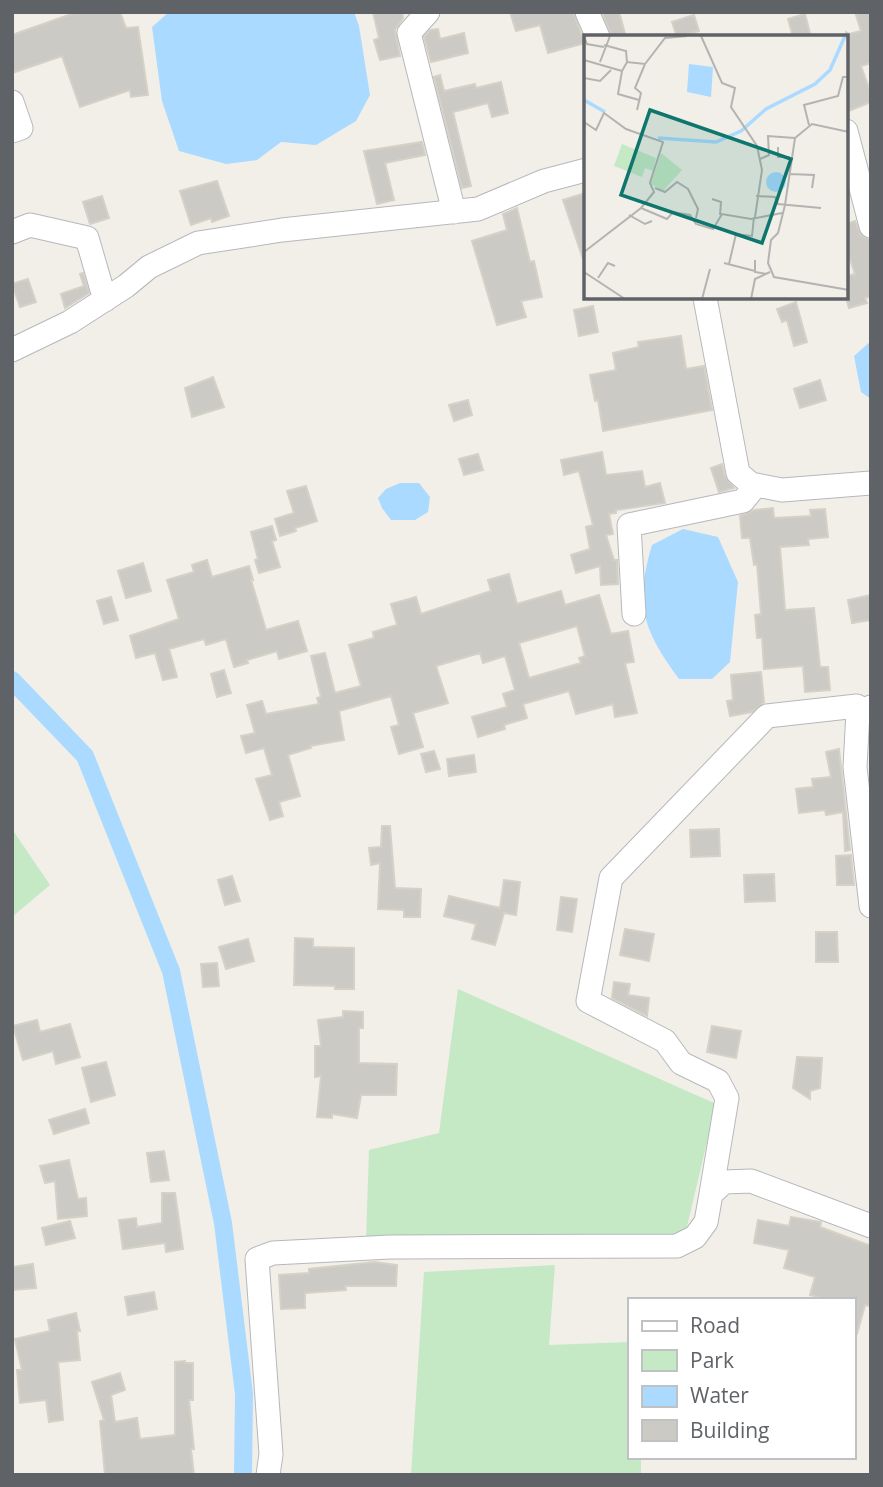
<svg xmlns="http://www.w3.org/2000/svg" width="883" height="1487" font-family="'Open Sans',sans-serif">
  <rect width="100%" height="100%" fill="#f1efe8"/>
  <!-- green -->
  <path fill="#c5e8c5" d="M 12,829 L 50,885 L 12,917 Z
    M 458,989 L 716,1104 L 685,1235 L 366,1241 L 369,1150 L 439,1133 Z
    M 555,1265 L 549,1345 L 629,1342 L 629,1457 L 641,1457 L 641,1475 L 411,1475 L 424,1272 Z"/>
  <!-- water -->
  <path fill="#aadaff" d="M 169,12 L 354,12 L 359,26 L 370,95 L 356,121 L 316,145 L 281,142 L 257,160 L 226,164 L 179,151 L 162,101 L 152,27 Z
    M 871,341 L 871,399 L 861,392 L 854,356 Z
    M 400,483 L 419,483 L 430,497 L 428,512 L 415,520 L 391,520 L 382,508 L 378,498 L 386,489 Z
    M 683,529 L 718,537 L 738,582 L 730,662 L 712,679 L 679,679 C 643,630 634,605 652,545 Z"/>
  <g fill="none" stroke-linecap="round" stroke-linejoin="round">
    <!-- canal -->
    <path stroke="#aadaff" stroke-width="18" d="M 12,680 L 85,756 L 171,971 L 223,1223 L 244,1394 L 243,1475"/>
  </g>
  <!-- building -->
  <path fill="#cccac5" stroke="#d6d1c6" stroke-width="2" fill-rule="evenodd" d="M 77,12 L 120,12 L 126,28 L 138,27 L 148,95 L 131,97 L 130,90 L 80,107 L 62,56 L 12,73 L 12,35 Z
    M 373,12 L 402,12 L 403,18 L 395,30 L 400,56 L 380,60 L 374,40 L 379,38 Z
    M 510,12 L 573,12 L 585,43 L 548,53 L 540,25 L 516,31 Z
    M 602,12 L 619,12 L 626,37 L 612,37 Z
    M 855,12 L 871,12 L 871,63 L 861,66 L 871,94 L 871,102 L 846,112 L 846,32 L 849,34 L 861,31 Z
    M 805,14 L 811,37 L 793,37 L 788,19 Z
    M 694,15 L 699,31 L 677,37 L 672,22 Z
    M 438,29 L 440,39 L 464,33 L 468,53 L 431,62 L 424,37 L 430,30 Z
    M 440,75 L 444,91 L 475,84 L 476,88 L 501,82 L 508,113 L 492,117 L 488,103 L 453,112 L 471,186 L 462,188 L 434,77 Z
    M 422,142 L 425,155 L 385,163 L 394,200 L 377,204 L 364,151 Z
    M 217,181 L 229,216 L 212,222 L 211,218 L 191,225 L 180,191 Z
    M 585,193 L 585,259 L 583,259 L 563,200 Z
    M 102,196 L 109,218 L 90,224 L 83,202 Z
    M 517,208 L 530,262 L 534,261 L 542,297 L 521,301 L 526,317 L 497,325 L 472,241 L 507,230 L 503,214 Z
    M 855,221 L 861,235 L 871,240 L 871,296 L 865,298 L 867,303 L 849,308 L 846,298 L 846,276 L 855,274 L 846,247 L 846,224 Z
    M 83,273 L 89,293 L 65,308 L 61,294 L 84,286 L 80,274 Z
    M 28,279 L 36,302 L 20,307 L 12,284 Z
    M 796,302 L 807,342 L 794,346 L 787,320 L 782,322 L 777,309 Z
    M 593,306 L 598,332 L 579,336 L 574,310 Z
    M 681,336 L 686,369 L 704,366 L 712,410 L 603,431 L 598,400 L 595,401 L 590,375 L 616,370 L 613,353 L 639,347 L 638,342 Z
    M 213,377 L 224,407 L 192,417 L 185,388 Z
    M 820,380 L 826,400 L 800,408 L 794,389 Z
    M 468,400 L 472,415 L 454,421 L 449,405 Z
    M 602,452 L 606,475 L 642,471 L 645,487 L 660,483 L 665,503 L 616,510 L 616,513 L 609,514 L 613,534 L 606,535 L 614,560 L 617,560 L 618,584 L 601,585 L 600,566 L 576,573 L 571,555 L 590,549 L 586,527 L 593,525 L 579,471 L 564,475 L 561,460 Z
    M 478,454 L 483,470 L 464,475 L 459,459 Z
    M 722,464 L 725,476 L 734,488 L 719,492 L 711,468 Z
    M 306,486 L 317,521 L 295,528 L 296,531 L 280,536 L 275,519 L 294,513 L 287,491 Z
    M 773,508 L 774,518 L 811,516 L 810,510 L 825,509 L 828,537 L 808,539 L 809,545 L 780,547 L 785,610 L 814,608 L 820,667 L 828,667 L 830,690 L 805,692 L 803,666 L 764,669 L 762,638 L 757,638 L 755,615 L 761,614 L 757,564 L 754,565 L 750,538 L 742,538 L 740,516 L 754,510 Z
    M 272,526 L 276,540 L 272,541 L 280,567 L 259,573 L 255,560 L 258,559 L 251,532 Z
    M 207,560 L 212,577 L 249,566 L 253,580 L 251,580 L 266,630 L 298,621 L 307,651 L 279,659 L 277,651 L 247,660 L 248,663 L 234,667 L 226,639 L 206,645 L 204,639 L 169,649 L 177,677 L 163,680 L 155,653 L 136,658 L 130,636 L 179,619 L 167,580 L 194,572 L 192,565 Z
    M 143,563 L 151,591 L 126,598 L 118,571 Z
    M 509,574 L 517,604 L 561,591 L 565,605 L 599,595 L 611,634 L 628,631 L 634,662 L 625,663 L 637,713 L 615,717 L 613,704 L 576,714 L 569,691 L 523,704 L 527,718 L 504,725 L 505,729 L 478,737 L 472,717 L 507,707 L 503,694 L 515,690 L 505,656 L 483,663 L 480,653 L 436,666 L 448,703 L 413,713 L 423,747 L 399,754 L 391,727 L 399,725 L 391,696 L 339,711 L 344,740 L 310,746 L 311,748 L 288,755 L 300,796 L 279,802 L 283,816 L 270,820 L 256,779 L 272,775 L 264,748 L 246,753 L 241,736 L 255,733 L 247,705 L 262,701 L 266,714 L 319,704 L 317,698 L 321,697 L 311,656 L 325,653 L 335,693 L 361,686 L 349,645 L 374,638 L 373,632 L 397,625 L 391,604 L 416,597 L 421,614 L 491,591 L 488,580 ZM 577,626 L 585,656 L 579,658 L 581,663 L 529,678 L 519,643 Z
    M 871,595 L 871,620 L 852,623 L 848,600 Z
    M 111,597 L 118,620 L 104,624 L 97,601 Z
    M 224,670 L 231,693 L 217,697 L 211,674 Z
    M 761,672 L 764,702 L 752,712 L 730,716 L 727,701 L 733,700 L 731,675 Z
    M 839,749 L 850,850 L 845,851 L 843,812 L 826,815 L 825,810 L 799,813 L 796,789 L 813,787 L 812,779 L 831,777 L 826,752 Z
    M 434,751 L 440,769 L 426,772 L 421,754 Z
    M 474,755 L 476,772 L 449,776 L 447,759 Z
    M 382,826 L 390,826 L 395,888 L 421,889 L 420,917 L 404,917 L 404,910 L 378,909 L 380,863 L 371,865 L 369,848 L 381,847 Z
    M 719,829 L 720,856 L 691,857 L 690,830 Z
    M 851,855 L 854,885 L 837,885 L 836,856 Z
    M 774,874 L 775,901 L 745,902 L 744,875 Z
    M 232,876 L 240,901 L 225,905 L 218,880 Z
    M 504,880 L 520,882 L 516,915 L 504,913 L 495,945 L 472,939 L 476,924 L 444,916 L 449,896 L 500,908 Z
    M 561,897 L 577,899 L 572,932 L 557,930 Z
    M 625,929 L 654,934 L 649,961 L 620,955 Z
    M 816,932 L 837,932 L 838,962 L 816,962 Z
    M 295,938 L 313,939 L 313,947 L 354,948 L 354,989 L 335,989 L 335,986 L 294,985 Z
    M 248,939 L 254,961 L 226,969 L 219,947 Z
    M 217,963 L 219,986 L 203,987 L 201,964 Z
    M 614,982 L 630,984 L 628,995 L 649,998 L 647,1016 L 612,998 Z
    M 343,1011 L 363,1012 L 363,1028 L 359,1028 L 359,1063 L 397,1064 L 396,1095 L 361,1095 L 357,1118 L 332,1114 L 332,1118 L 317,1117 L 321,1076 L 315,1077 L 315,1046 L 321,1046 L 318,1020 L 343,1017 Z
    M 37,1020 L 40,1032 L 70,1024 L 80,1057 L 56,1064 L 53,1051 L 23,1060 L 13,1026 Z
    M 712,1026 L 741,1031 L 736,1058 L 707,1052 Z
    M 797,1057 L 822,1058 L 820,1088 L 810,1091 L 810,1099 L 793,1088 Z
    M 106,1062 L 115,1095 L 91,1102 L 82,1068 Z
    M 85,1109 L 89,1123 L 54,1134 L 49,1120 Z
    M 164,1151 L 169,1180 L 151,1182 L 147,1153 Z
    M 69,1160 L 78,1199 L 86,1198 L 87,1216 L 58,1219 L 55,1181 L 45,1183 L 40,1166 Z
    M 162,1193 L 175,1193 L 183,1249 L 166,1252 L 165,1243 L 123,1249 L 119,1220 L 136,1218 L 137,1227 L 162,1223 Z
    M 791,1217 L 821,1222 L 820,1227 L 871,1246 L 871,1306 L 865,1305 L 857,1334 L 853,1333 L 853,1300 L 828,1300 L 810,1295 L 815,1277 L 784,1268 L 789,1250 L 754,1243 L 758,1220 L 789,1226 Z
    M 70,1221 L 75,1238 L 46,1245 L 42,1228 Z
    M 375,1262 L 397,1265 L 396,1286 L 345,1286 L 346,1290 L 305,1293 L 305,1308 L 281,1309 L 279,1275 L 309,1273 L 309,1269 Z
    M 33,1264 L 36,1288 L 12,1290 L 12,1267 Z
    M 154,1292 L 157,1309 L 128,1315 L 125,1297 Z
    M 76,1313 L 80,1331 L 77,1331 L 80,1360 L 58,1362 L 63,1420 L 49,1422 L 46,1400 L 20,1403 L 17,1370 L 22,1370 L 15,1339 L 50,1331 L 48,1320 Z
    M 185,1361 L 185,1363 L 193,1363 L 193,1400 L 189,1400 L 194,1449 L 191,1449 L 194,1475 L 105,1475 L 100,1421 L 104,1420 L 92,1382 L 120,1373 L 125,1390 L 111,1395 L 115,1422 L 137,1418 L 140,1439 L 175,1435 L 175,1362 Z"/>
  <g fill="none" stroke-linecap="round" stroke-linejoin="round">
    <!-- minor casing -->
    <g stroke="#b5b8bc" stroke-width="25">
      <path id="minor" d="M 428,12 L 409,33 L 454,212
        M 587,12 L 598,37
        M 12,102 L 21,128 L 12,131
        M 846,131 L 871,226
        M 12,232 L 30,225 L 87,238 L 105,300
        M 705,298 L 738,473 L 751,484 L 782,490 L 871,483
        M 12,350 L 70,322 L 126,286 L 149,267 L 198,243 L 282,230 L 478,209 L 544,181 L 586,170
        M 634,614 L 629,525 L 743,501 L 756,485
        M 871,707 L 858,712 L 855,767 L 871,906
        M 711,1194 L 727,1098 L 718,1081 L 681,1063 L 665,1041 L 588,1001 L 611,878 L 767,716 L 857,706
        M 268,1475 L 271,1454 L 257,1259 L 273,1253 L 390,1247 L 677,1246 L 695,1237 L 706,1222 L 711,1194 L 724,1182 L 751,1181 L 871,1226"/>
    </g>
    <!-- minor -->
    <use href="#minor" stroke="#fff" stroke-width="23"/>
  </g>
  <!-- overview -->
  <g transform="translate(584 35)">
    <rect width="264" height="264" fill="#f1efe8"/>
    <path d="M 38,109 L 72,123 L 69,136 L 61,133 L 58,142 L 30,131 ZM 77,118 L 98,135 L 79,156 L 67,149 Z" fill="#c5e8c5"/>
    <path d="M 105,29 L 129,32 L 127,62 L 103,57 ZM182 147a10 10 0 1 1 20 0a10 10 0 1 1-20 0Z" fill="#aadaff"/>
    <path fill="none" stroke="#aadaff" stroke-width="3.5" d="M 0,65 L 21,77M 74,103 L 132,107 L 157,96 L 182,74 L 231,49 L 246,35 L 261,1"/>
    <path fill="none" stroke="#b3b3b1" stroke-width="2" d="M 0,1 L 3,9 L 20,12M 117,1 L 138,48 L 151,53 L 147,72 L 173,111 L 178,135 L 171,182M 20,10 L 42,16 L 43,27M 0,25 L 38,36 L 43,27 L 61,29 L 81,3 L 103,1M 16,27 L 26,1M 38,36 L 34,59 L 55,65M 0,43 L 16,46 L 27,35M 53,75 L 57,58 L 51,53 L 61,29M 0,87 L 12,95 L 20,78 L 42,94 L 79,107 L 66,148 L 70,157 L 57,173 L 0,217M 225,90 L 220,70 L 254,61 L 259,42 L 265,42M 265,97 L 228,89 L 211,103 L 201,170 L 194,198 L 187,205 L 184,228 L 190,242 L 265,255M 194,112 L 194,122 L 206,122M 176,124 L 185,120 L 184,101 L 211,103M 206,139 L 230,140 L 228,153M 71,153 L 81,157 L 93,147 L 104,154 L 114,174 L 112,183M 172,161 L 191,162 L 194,169 L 237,173M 128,164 L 137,167 L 136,180M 57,173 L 83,184 L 89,177 L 106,180 L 112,189 L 129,194 L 138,179 L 167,184 L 198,178M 45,180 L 61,189 L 68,186M 171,225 L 171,237 L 183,239M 140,228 L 171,236M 145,229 L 152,199 L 168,201 L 170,182M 0,237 L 41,264M 14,243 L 24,228 L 31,231M 118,264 L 126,234M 167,264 L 171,244 L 186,237"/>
    <path fill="#0f766e" fill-opacity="0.15" stroke="#0f766e" stroke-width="3.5" d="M 66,75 L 207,124 L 178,208 L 37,160 Z"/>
    <rect width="264" height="264" fill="none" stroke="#5f6368" stroke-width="3.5"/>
  </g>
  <!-- border -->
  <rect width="883" height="1487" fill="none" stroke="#5f6368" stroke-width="28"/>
  <!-- legend -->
  <rect x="628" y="1298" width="228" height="161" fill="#ffffff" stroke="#bfc1c3" stroke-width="2"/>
  <rect x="642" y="1321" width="35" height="10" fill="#ffffff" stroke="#bfc1c3" stroke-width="2"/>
  <text x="690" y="1333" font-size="21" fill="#5f6368">Road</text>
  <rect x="642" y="1350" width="35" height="21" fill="#c5e8c5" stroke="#bfc1c3" stroke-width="2"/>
  <text x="690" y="1368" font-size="21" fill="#5f6368">Park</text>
  <rect x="642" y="1386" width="35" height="21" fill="#aadaff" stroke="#bfc1c3" stroke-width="2"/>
  <text x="690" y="1403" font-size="21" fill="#5f6368">Water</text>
  <rect x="642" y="1420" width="35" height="21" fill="#cccac5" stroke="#bfc1c3" stroke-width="2"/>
  <text x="690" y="1438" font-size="21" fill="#5f6368">Building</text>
</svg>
